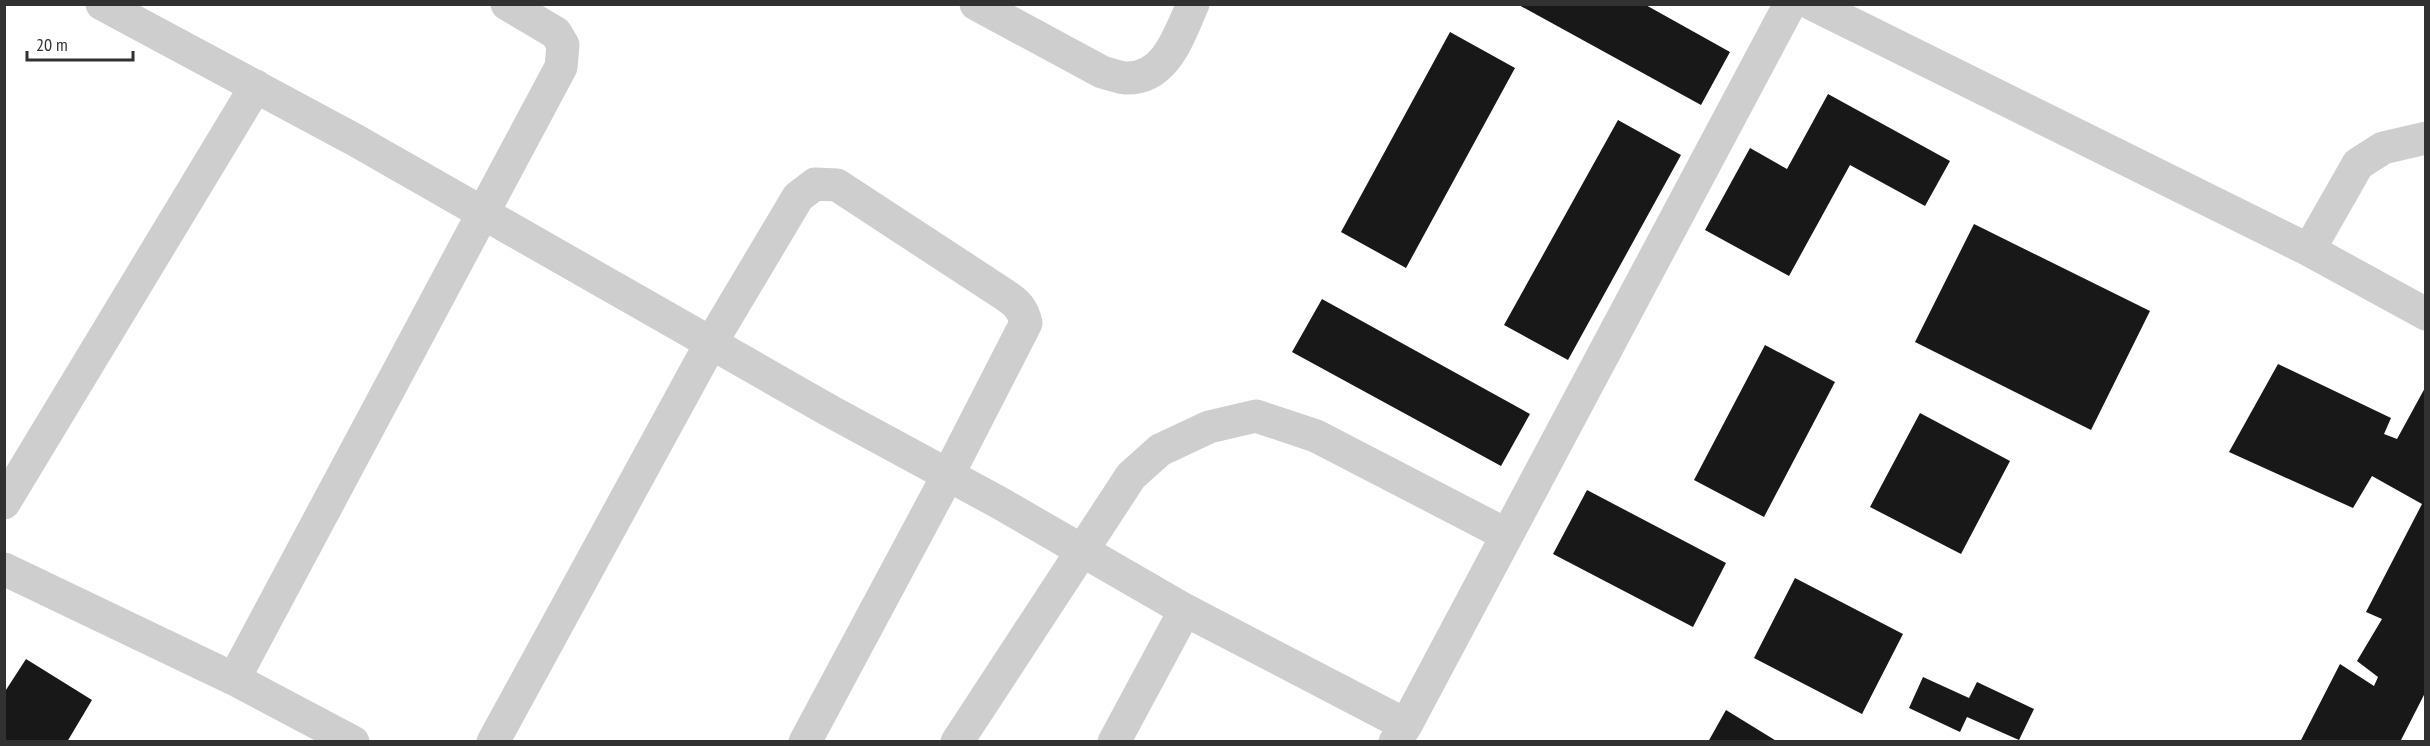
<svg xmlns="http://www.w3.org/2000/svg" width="2430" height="746" font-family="'PT Sans Narrow',sans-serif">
  <rect width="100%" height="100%" fill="#fff"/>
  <!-- building -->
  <path fill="#181818" d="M 1517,4 L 1644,4 L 1730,52 L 1701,105 Z
    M 1450,32 L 1515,68 L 1406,268 L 1341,232 Z
    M 1828,94 L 1950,161 L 1925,206 L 1850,165 L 1789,276 L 1705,230 L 1750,148 L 1787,169 Z
    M 1618,120 L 1681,155 L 1568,360 L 1504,325 Z
    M 1974,224 L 2150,311 L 2091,430 L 1915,342 Z
    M 1322,299 L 1530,414 L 1501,466 L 1292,352 Z
    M 1765,345 L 1835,382 L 1764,517 L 1694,480 Z
    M 2278,364 L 2391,418 L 2384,434 L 2397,439 L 2426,386 L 2426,691 L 2400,742 L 2300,742 L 2340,664 L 2374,686 L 2378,677 L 2357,661 L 2382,619 L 2366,612 L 2422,504 L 2372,476 L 2353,508 L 2229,452 Z
    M 1920,413 L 2010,461 L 1961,554 L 1870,507 Z
    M 1587,490 L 1726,563 L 1693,627 L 1553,554 Z
    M 1795,578 L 1903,634 L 1862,714 L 1754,658 Z
    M 26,659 L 92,700 L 67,742 L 4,742 L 4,693 Z
    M 1923,677 L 1969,698 L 1977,682 L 2034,709 L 2019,740 L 1967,717 L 1960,732 L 1909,708 Z
    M 1726,710 L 1778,742 L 1708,742 Z"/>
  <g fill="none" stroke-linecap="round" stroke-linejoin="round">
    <!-- minor -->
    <path stroke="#cecece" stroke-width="33" d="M 102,4 L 355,140 L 830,411 L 998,502 L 1185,610 L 1406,725
      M 976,4 L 1102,72 C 1109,74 1118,77 1125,78 C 1166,80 1179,35 1193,4
      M 1812,4 L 2309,250 L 2426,314
      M 2309,250 L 2358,164 L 2383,148 L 2426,138
      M 4,503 L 256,86
      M 4,569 L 234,679 L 353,742
      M 234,679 L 561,67 L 563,45 L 556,33 L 507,4
      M 493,742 L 711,343 L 798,197 L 815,184 L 837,185 L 1005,295 C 1017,303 1023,309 1026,323 L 948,475 L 805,742
      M 957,742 L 1131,476 L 1160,450 L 1209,427 L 1256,416 L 1316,436 L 1507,535
      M 1114,742 L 1185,610
      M 1395,742 L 1406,725 L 1790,4"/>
  </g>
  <!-- border -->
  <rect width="2430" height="746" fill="none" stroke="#313131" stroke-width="12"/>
  <!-- scale -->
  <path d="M27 51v9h106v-9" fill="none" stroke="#313131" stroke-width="3"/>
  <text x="36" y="51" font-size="18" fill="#313131" stroke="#ffffff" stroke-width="4.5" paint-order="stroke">20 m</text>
</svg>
